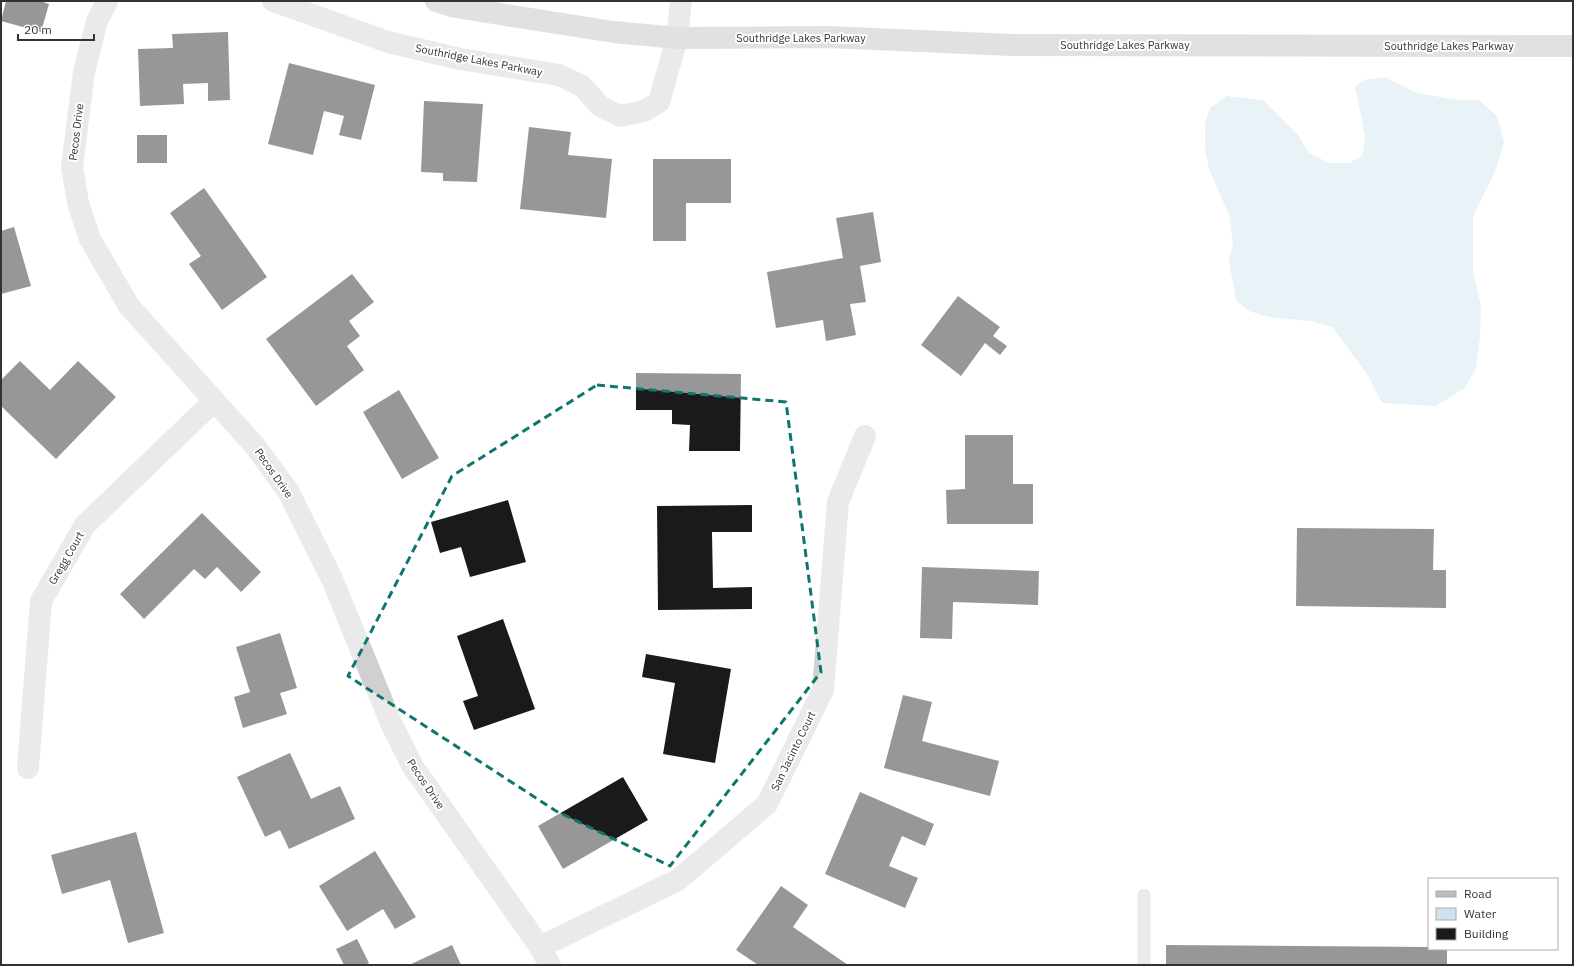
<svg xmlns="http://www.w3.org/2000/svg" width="1574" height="966" font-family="'IBM Plex Sans',sans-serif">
  <rect width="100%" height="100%" fill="#fff"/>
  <!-- water -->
  <path fill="#cfe2ee" d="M 1385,77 L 1417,93 L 1457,100 L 1479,100 L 1497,116 L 1504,142 L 1496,169 L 1473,217 L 1473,270 L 1481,307 L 1480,336 L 1476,368 L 1465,388 L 1436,406 L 1382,403 L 1367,374 L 1332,327 L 1310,321 L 1268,317 L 1249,311 L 1236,301 L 1229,262 L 1233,243 L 1229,215 L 1209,169 L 1205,149 L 1205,123 L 1210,108 L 1227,96 L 1263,100 L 1298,135 L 1309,153 L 1329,163 L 1349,163 L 1362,156 L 1365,136 L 1355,86 L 1365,80 Z"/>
  <!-- building -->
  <path fill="#1a1a1a" d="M 6,1 L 40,1 L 49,4 L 41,32 L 1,21 Z
    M 228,32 L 230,100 L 208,101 L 208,83 L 183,84 L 184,104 L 140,106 L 138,49 L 173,48 L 172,34 Z
    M 289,63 L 375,85 L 361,140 L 339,135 L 344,116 L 324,111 L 313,155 L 268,144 Z
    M 424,101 L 483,104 L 477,182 L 443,181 L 443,173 L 421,172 Z
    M 529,127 L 571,132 L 568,155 L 612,159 L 606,218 L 520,209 Z
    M 137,135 L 167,135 L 167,163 L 137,163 Z
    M 653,159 L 731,159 L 731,203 L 686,203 L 686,241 L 653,241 Z
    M 204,188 L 267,277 L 222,310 L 189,264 L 201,256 L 170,213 Z
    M 873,212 L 881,262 L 860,266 L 866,302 L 850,304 L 856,335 L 826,341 L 823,320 L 776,328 L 767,272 L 843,258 L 836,218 Z
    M 14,227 L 31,286 L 1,294 L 1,231 Z
    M 352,274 L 374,302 L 349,321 L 360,336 L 347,346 L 364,370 L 316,406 L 266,339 Z
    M 958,296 L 1000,327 L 993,336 L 1007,346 L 1000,355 L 985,343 L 961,376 L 921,345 Z
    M 20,361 L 50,390 L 78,361 L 116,397 L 56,459 L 1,406 L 1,380 Z
    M 636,373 L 741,374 L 740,451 L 689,451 L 690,425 L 672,424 L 672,410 L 636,410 Z
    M 399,390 L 439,458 L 402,479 L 363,412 Z
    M 965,435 L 1013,435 L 1013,484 L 1033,484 L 1033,524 L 947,524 L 946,490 L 965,489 Z
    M 508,500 L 526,562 L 470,577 L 461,547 L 440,553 L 431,522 Z
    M 752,505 L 752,532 L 712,532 L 713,588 L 752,587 L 752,609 L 658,610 L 657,506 Z
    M 202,513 L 261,572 L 241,592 L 217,567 L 205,579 L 194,569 L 144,619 L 120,594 Z
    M 1297,528 L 1434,529 L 1433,570 L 1446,570 L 1446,608 L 1296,606 Z
    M 922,567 L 1039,571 L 1038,605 L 953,602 L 952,639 L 920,638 Z
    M 503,619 L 535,709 L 474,730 L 463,701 L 478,696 L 457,636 Z
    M 280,633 L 297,688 L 280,693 L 287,714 L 243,728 L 234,697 L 250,692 L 236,647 Z
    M 646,654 L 731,669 L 715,763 L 663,754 L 675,683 L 642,677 Z
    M 903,695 L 932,702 L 922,741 L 999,761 L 990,796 L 884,768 Z
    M 290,753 L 311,799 L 340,786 L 355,819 L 289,849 L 280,830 L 265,837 L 237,777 Z
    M 623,777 L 648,820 L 563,869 L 538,826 Z
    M 860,792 L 934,824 L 925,846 L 902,836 L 889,866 L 918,878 L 905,908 L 825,874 Z
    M 136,832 L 164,933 L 128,943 L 110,880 L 62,894 L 51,855 Z
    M 375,851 L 416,917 L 395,929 L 383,909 L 347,931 L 319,886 Z
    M 781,886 L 808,905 L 793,927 L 848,965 L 758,965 L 736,950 Z
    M 357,939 L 369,963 L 365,965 L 344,965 L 336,949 Z
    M 452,945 L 461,965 L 409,965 Z
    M 1166,945 L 1429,947 L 1429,949 L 1447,949 L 1447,965 L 1166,965 Z"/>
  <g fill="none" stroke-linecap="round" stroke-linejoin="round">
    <!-- lane -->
    <path stroke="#d0d0d0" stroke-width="13" d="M 1144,965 L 1144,895"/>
    <!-- street -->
    <path stroke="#d0d0d0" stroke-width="22" d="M 107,1 L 97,21 L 84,72 L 72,167 L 78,203 L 90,239 L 129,306 L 255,446 L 288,491 L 332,579 L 391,723 L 413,767 L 540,947 L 550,965
      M 273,1 L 388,42 L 460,59 L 559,75 L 582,86 L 600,106 L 620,116 L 644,111 L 659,102 L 677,38 L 681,1
      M 28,768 L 41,601 L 85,525 L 214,401
      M 540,947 L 678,880 L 767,804 L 823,690 L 838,502 L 865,436"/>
    <!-- secondary -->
    <path stroke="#bdbdbd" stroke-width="22" d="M 436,1 L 455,7 L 614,32 L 677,38 L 828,37 L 1012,45 L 1573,46"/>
  </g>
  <!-- marked area -->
  <path d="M0 0H1574V966H0ZM 597,385 L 786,402 L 821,672 L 670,866 L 556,811 L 348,676 L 452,476 Z" fill="#fff" fill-opacity=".55" fill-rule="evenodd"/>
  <path fill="none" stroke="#0f766e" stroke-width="3" stroke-dasharray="8 5" stroke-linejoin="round" d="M 597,385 L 786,402 L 821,672 L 670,866 L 556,811 L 348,676 L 452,476 Z"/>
  <g text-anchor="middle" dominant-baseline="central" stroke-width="4" stroke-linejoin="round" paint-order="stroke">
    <!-- street labels -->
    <g font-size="11" fill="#333" stroke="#fff">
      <text x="801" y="38">Southridge Lakes Parkway</text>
      <text x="1125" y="45">Southridge Lakes Parkway</text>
      <text x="1449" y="46">Southridge Lakes Parkway</text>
      <text transform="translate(479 60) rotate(11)">Southridge Lakes Parkway</text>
      <text transform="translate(76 132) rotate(-83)">Pecos Drive</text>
      <text transform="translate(274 473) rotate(55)">Pecos Drive</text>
      <text transform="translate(66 558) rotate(-60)">Gregg Court</text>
      <text transform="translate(793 751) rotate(-64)">San Jacinto Court</text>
      <text transform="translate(426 784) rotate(56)">Pecos Drive</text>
    </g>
  </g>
  <!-- border -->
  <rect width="1574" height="966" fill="none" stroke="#333333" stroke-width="4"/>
  <!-- legend -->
  <rect x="1428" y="878" width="130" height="72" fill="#ffffff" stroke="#adadad"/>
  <rect x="1436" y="891" width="20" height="6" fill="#bdbdbd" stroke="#adadad"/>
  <text x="1464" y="898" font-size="12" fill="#333333">Road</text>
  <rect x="1436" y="908" width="20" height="12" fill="#cfe2ee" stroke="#adadad"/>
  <text x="1464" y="918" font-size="12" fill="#333333">Water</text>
  <rect x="1436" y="928" width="20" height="12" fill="#1a1a1a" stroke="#adadad"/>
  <text x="1464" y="938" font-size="12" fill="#333333">Building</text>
  <!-- scale -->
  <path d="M18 34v6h76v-6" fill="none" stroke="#333333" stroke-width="2"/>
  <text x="24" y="34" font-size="12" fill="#333333" stroke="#ffffff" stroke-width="3" paint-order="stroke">20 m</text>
</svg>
